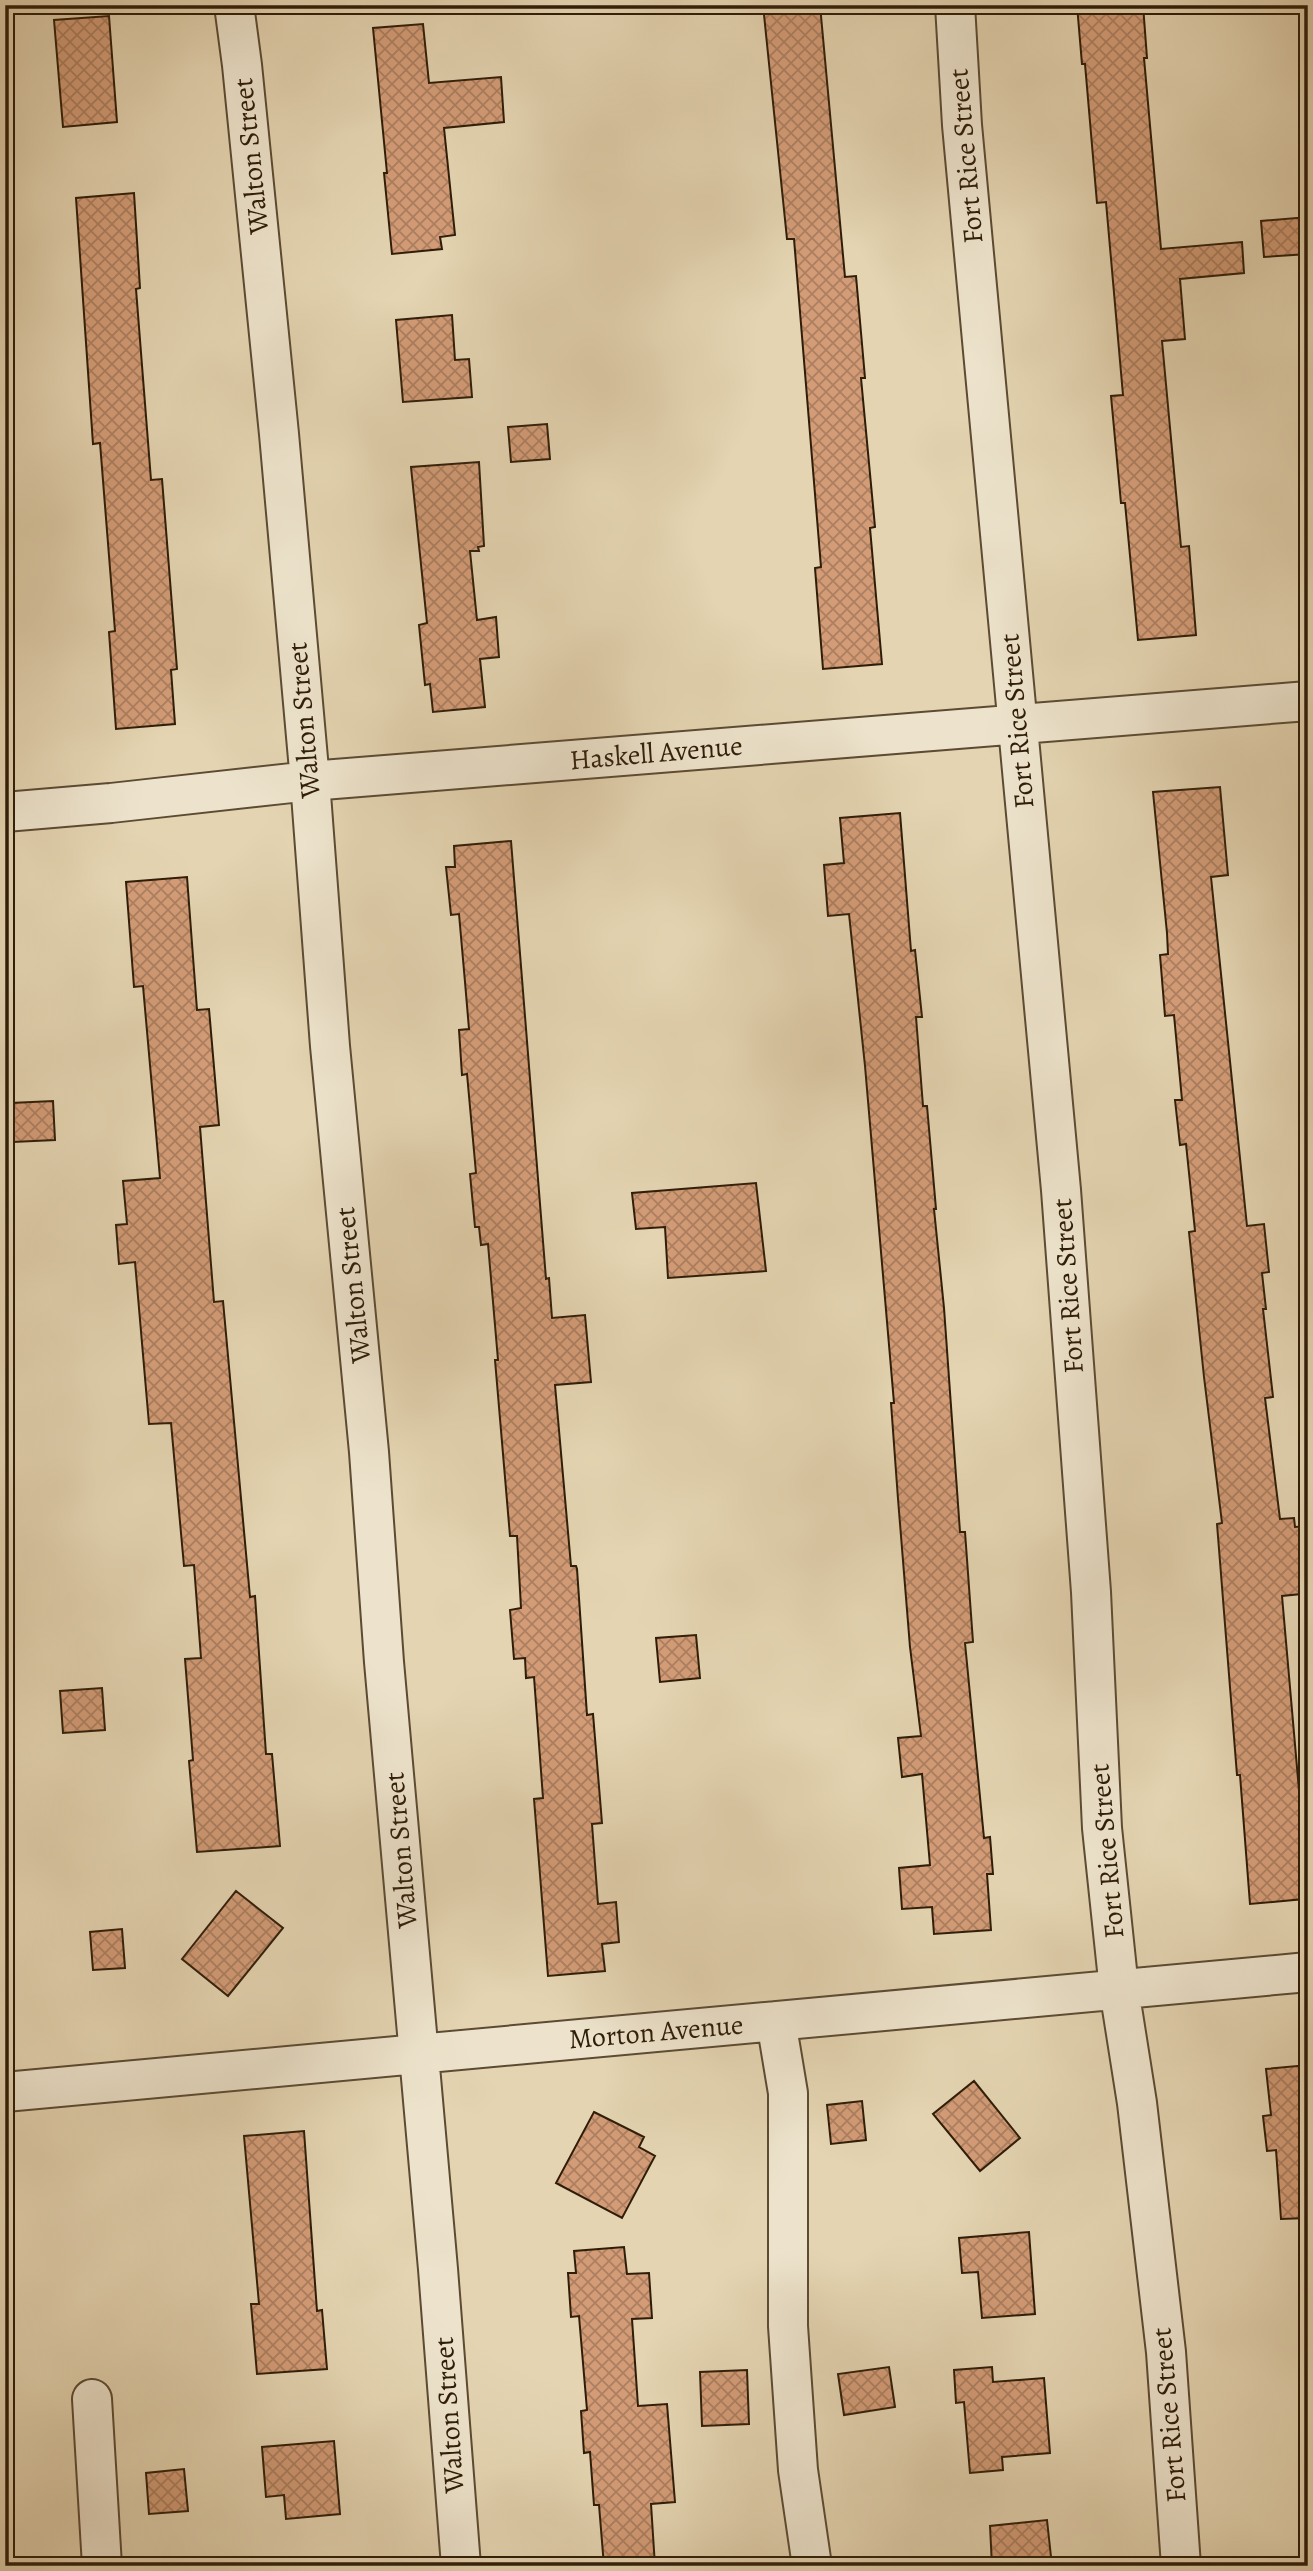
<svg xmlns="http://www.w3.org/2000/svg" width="1313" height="2571" font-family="Alegreya,serif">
  <defs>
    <pattern id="building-cross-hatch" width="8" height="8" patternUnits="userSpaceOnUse" patternTransform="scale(1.75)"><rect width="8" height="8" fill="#d39c77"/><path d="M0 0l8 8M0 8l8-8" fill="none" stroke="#ac7f60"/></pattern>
  </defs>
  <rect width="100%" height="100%" fill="#e4d4b1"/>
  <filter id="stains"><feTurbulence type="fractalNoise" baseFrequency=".00286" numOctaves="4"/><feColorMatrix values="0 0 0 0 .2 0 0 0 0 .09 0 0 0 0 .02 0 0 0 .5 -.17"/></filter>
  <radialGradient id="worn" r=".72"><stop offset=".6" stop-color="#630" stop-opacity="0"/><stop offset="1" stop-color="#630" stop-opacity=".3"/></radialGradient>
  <!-- building -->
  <path fill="url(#building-cross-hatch)" stroke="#2f1d09" stroke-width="2" d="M 763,5 L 820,5 L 845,277 L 856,276 L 865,378 L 861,378 L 875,527 L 870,528 L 882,664 L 823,669 L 815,568 L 821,567 L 794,239 L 787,239 Z
    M 1077,5 L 1143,5 L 1147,58 L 1144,58 L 1161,249 L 1242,242 L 1244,273 L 1180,279 L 1185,339 L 1162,341 L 1181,547 L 1189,546 L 1196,635 L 1138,640 L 1125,503 L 1121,503 L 1111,396 L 1123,395 L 1106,202 L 1097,203 L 1085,64 L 1082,64 Z
    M 109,16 L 117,122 L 63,127 L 54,20 Z
    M 423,24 L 429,83 L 501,77 L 504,122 L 444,128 L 455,235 L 440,237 L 442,249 L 392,254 L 384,173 L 387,173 L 373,28 Z
    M 134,193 L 140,288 L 136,289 L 151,480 L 162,479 L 177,669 L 171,670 L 175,724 L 116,729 L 109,632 L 115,631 L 100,443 L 93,444 L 76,198 Z
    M 1308,217 L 1308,254 L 1264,257 L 1261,221 Z
    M 452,315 L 455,360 L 469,359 L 472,397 L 403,402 L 396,320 Z
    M 547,424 L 550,459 L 511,462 L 508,427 Z
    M 479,462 L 484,546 L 478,547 L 479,551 L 470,551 L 477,620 L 496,617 L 499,657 L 480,659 L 485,707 L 433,712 L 430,684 L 425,685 L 419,625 L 427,623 L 411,467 Z
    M 1220,787 L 1228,875 L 1211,877 L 1247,1226 L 1264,1224 L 1269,1272 L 1262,1273 L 1266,1309 L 1263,1309 L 1273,1397 L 1265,1398 L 1280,1519 L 1294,1518 L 1295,1527 L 1308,1526 L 1308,1575 L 1300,1576 L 1301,1594 L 1282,1596 L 1301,1813 L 1308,1812 L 1308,1851 L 1301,1852 L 1304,1899 L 1250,1904 L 1240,1775 L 1237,1775 L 1217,1524 L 1222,1523 L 1204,1377 L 1189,1232 L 1195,1231 L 1186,1144 L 1180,1145 L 1175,1100 L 1182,1100 L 1174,1015 L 1165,1016 L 1160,955 L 1168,954 L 1167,933 L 1153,792 Z
    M 900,813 L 911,951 L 915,950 L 922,1017 L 916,1017 L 923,1106 L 927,1106 L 936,1209 L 934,1209 L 944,1308 L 960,1532 L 965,1532 L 973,1642 L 965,1643 L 984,1838 L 990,1837 L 993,1874 L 987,1874 L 991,1930 L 934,1934 L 932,1907 L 902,1909 L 899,1868 L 930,1865 L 922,1774 L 902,1777 L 898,1738 L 921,1736 L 910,1647 L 898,1499 L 891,1403 L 894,1403 L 865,1066 L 849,914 L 828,916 L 824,865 L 844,863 L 840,818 Z
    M 511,841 L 546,1279 L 549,1278 L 552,1318 L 585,1315 L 591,1382 L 555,1385 L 571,1566 L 576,1566 L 577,1569 L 587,1715 L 593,1714 L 602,1823 L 592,1824 L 598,1904 L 616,1902 L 619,1942 L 602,1944 L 605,1971 L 548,1976 L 534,1799 L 543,1798 L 534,1677 L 526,1678 L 525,1658 L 514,1659 L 510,1610 L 521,1608 L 517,1536 L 510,1536 L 495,1360 L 498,1360 L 488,1244 L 481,1245 L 479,1227 L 475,1227 L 470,1174 L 476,1173 L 467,1074 L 462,1075 L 459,1030 L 469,1029 L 465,982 L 459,914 L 451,915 L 446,867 L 455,867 L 454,846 Z
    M 187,877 L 197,1010 L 209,1009 L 219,1125 L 200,1127 L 214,1302 L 223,1301 L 250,1597 L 255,1596 L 266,1754 L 272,1754 L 280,1846 L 197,1852 L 189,1761 L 193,1760 L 185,1659 L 201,1658 L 194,1565 L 184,1566 L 171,1423 L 149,1424 L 135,1262 L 119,1264 L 116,1225 L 127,1224 L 123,1181 L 160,1178 L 143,986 L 134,987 L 126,882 Z
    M 53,1101 L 55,1140 L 13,1142 L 11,1103 Z
    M 756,1183 L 766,1271 L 668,1278 L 665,1227 L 636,1229 L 632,1193 Z
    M 696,1635 L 700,1678 L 660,1682 L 656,1638 Z
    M 102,1688 L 105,1730 L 63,1733 L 60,1691 Z
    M 236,1891 L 283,1928 L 228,1996 L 182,1959 Z
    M 122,1929 L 125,1968 L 93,1970 L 90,1932 Z
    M 1308,2065 L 1308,2218 L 1281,2219 L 1276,2150 L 1267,2151 L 1263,2116 L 1271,2115 L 1266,2069 Z
    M 974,2081 L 1020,2138 L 980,2171 L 933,2114 Z
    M 862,2101 L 866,2140 L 831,2144 L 827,2105 Z
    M 594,2112 L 644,2137 L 639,2147 L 655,2156 L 622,2218 L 556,2183 Z
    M 304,2131 L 317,2311 L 322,2310 L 327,2369 L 257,2374 L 251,2304 L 259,2304 L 244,2136 Z
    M 1029,2232 L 1035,2314 L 982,2318 L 978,2272 L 962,2273 L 959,2238 Z
    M 624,2247 L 627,2274 L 649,2273 L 652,2318 L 632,2319 L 638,2406 L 667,2404 L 675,2502 L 651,2504 L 655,2566 L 604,2566 L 599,2505 L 594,2505 L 590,2452 L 584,2453 L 581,2411 L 587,2410 L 579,2316 L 571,2317 L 568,2273 L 576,2273 L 574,2251 Z
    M 889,2367 L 895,2407 L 844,2415 L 838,2374 Z
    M 992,2367 L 993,2382 L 1044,2378 L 1050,2453 L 1002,2457 L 1003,2470 L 970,2473 L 964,2402 L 956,2403 L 954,2370 Z
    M 747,2370 L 749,2424 L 702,2426 L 700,2372 Z
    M 334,2441 L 340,2514 L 286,2519 L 284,2495 L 266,2497 L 262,2447 Z
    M 184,2469 L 188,2511 L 149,2514 L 146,2473 Z
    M 1047,2520 L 1052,2566 L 992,2566 L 990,2526 Z"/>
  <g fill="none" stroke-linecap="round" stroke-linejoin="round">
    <!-- minor casing -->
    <g stroke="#5c4b33" stroke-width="42">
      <path id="minor" d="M 234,5 L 242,65 L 279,434 L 310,781 L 330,1046 L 369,1452 L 384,1662 L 438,2269 L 461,2566
        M 955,5 L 962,125 L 1061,1190 L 1091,1592 L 1102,1828 L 1119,1989 L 1137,2103 L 1166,2352 L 1181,2566
        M 5,812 L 111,803 L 310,781 L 1308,701
        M 776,2021 L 788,2093 L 788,2326 L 798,2470 L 812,2566
        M 5,2092 L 1308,1972
        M 92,2399 L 102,2566"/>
    </g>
    <!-- minor -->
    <use href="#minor" stroke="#ede3cc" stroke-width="38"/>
  </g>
  <g text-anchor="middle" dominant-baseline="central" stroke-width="6" stroke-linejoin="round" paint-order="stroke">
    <!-- street labels -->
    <g font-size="28" fill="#2f1d09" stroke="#ede3cc">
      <text transform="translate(251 156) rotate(-96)">Walton Street</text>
      <text transform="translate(966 156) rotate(-95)">Fort Rice Street</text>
      <text transform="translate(304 720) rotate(-95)">Walton Street</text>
      <text transform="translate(1017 721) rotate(-95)">Fort Rice Street</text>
      <text transform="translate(656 753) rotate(-5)">Haskell Avenue</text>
      <text transform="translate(353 1285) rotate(-96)">Walton Street</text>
      <text transform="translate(1068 1286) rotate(-94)">Fort Rice Street</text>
      <text transform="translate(401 1850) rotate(-95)">Walton Street</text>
      <text transform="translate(1107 1851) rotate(-95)">Fort Rice Street</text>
      <text transform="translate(656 2032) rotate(-5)">Morton Avenue</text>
      <text transform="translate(449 2415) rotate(-94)">Walton Street</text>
      <text transform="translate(1169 2415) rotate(-95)">Fort Rice Street</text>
    </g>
  </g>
  <!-- margin -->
  <rect width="1313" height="2571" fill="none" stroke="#e4d4b1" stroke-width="28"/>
  <rect x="7" y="7" width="1299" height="2557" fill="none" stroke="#2f1d09" stroke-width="3.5"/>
  <rect x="14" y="14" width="1285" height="2543" fill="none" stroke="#2f1d09" stroke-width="2"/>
  <rect width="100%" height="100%" filter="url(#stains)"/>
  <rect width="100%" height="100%" fill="url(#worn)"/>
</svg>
